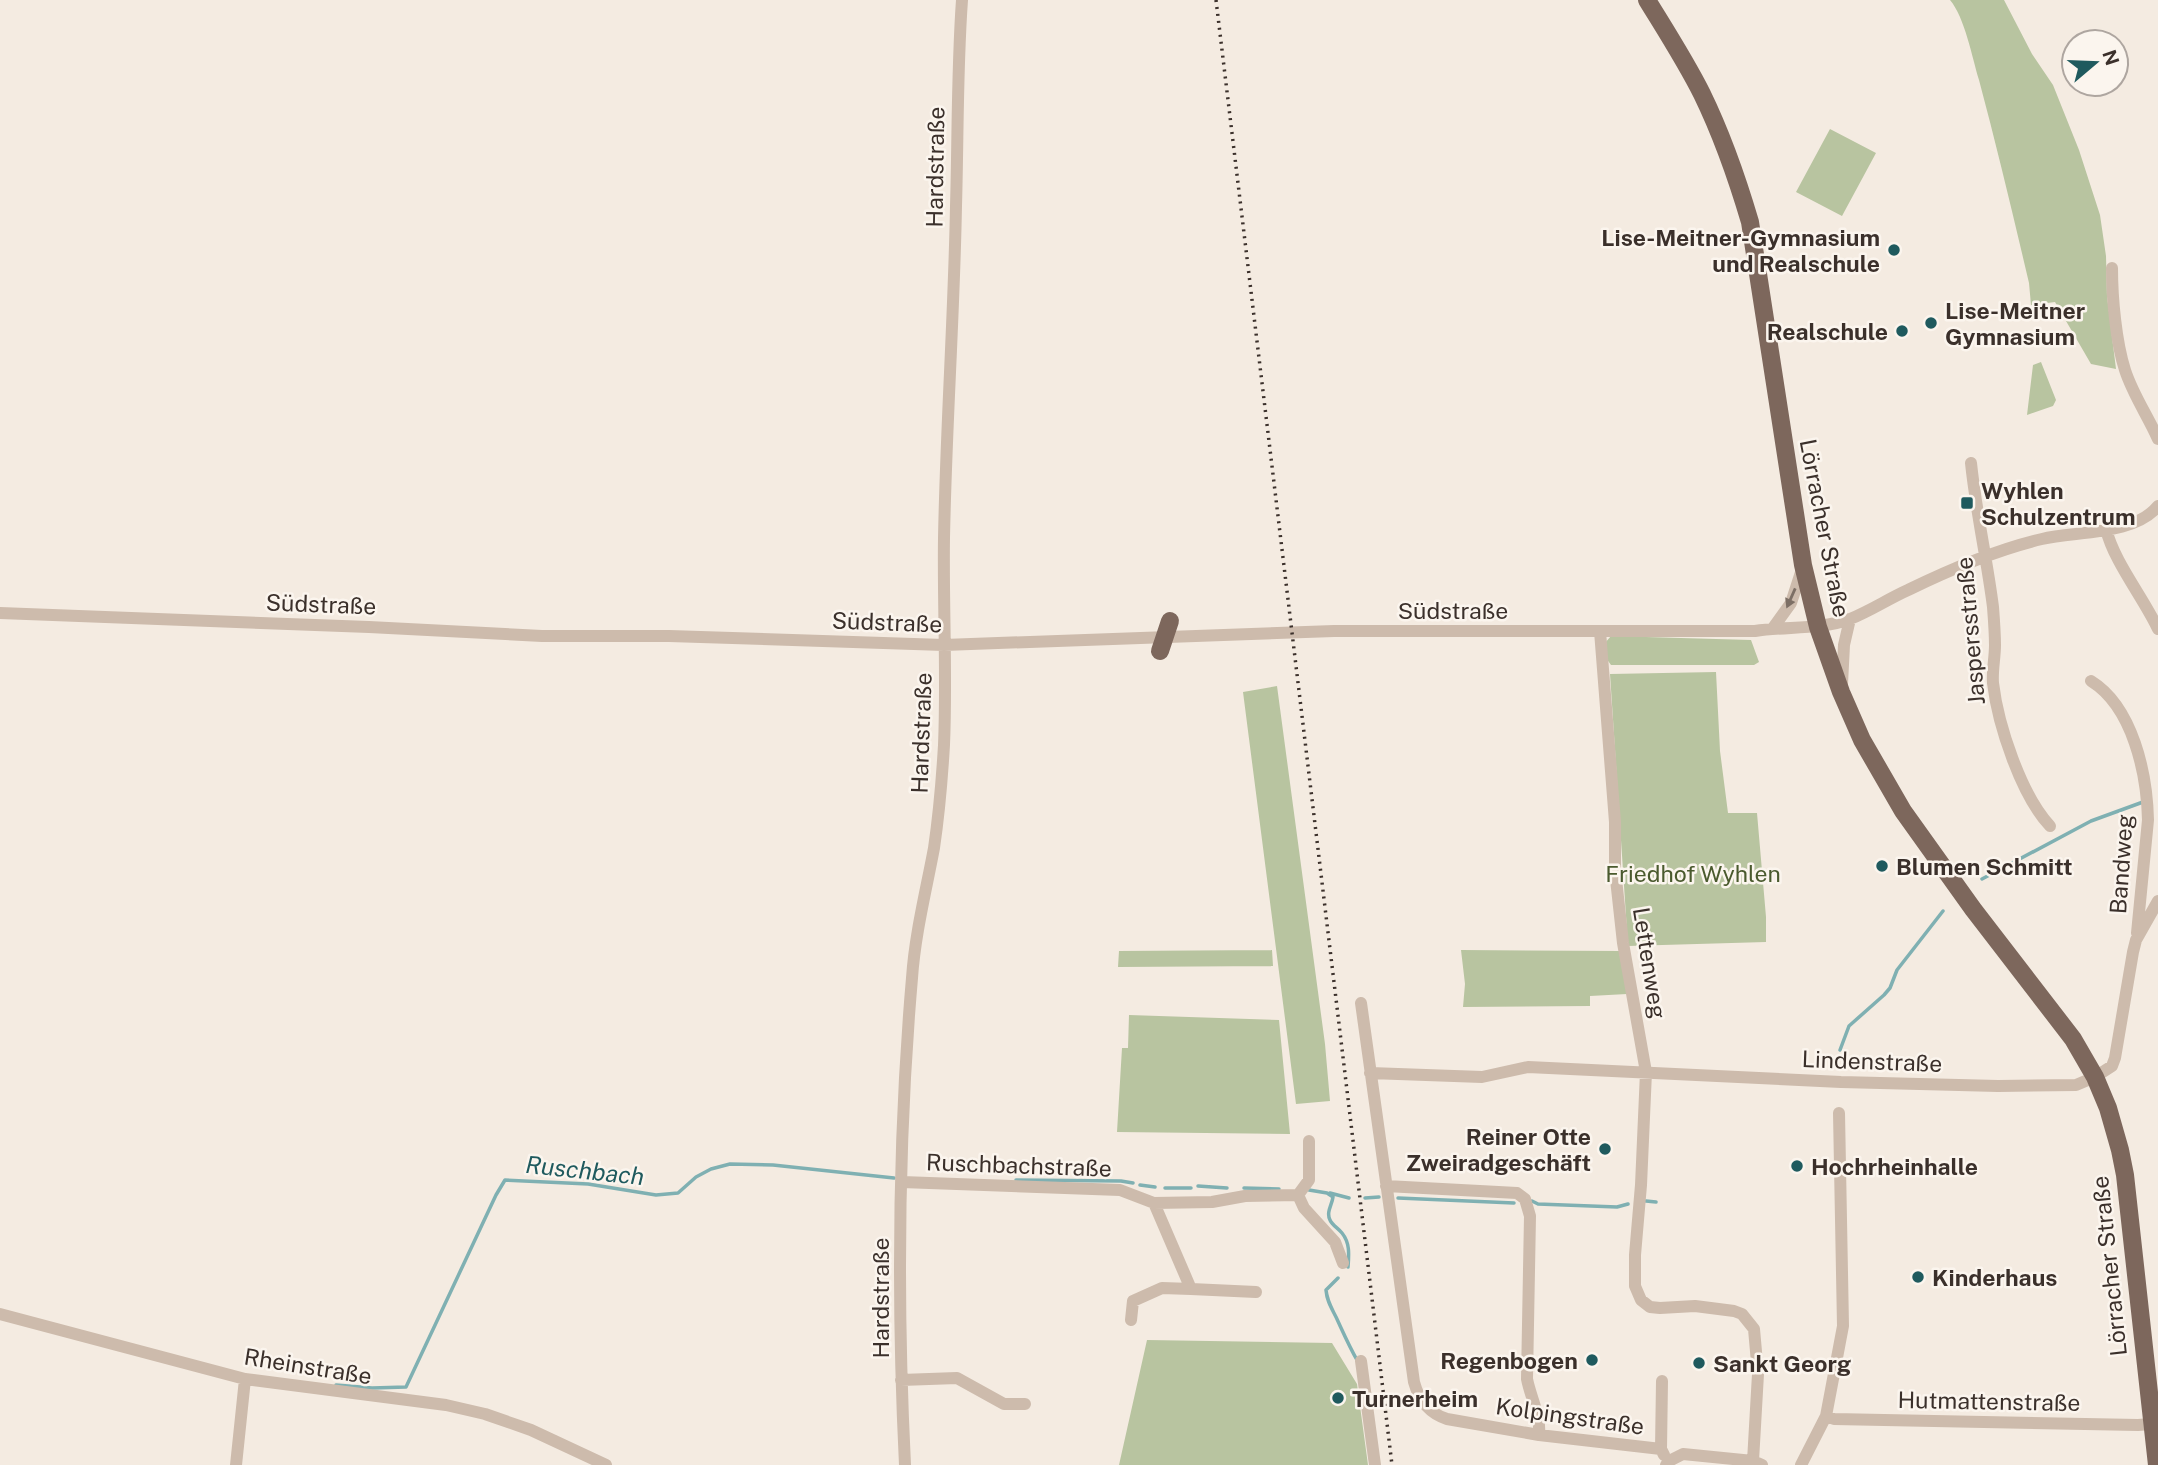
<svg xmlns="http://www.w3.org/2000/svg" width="2158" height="1465" font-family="'Public Sans',sans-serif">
  <rect width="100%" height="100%" fill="#f4ebe1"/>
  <!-- green -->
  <path fill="#b8c4a0" d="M 1950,0 L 2004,0 L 2032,54 L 2053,85 L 2079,150 L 2100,215 L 2106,256 L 2107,296 L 2116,369 L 2091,364 L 2055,302 L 2031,305 L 2029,283 C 2013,215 1997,147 1979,80 C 1972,57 1965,18 1950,0 Z
    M 1830,129 L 1876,153 L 1842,216 L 1796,192 Z
    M 2041,362 L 2056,400 L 2053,406 L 2027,415 L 2033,365 Z
    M 1611,636 L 1751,640 L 1759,662 L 1754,665 L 1611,665 L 1606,658 L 1605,643 Z
    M 1716,672 L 1720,751 L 1728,813 L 1757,813 L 1766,917 L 1766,942 L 1628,946 L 1610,674 Z
    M 1277,686 L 1325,1044 L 1330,1101 L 1296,1104 L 1243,692 Z
    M 1272,950 L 1273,966 L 1118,967 L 1119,951 Z
    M 1461,950 L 1619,951 L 1627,994 L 1590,996 L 1590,1006 L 1463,1007 L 1465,984 Z
    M 1129,1015 L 1279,1020 L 1290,1134 L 1117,1132 L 1122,1048 L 1128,1048 Z
    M 1147,1340 L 1332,1343 L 1357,1384 L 1368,1465 L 1119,1465 Z"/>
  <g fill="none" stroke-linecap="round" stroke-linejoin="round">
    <!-- stream -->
    <path stroke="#7fb0b2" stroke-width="3.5" d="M 1982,879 L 2091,821 L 2143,802
      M 1840,1050 L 1849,1026 L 1884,995 L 1890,988 L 1897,970 L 1943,911
      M 1016,1180 L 1121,1181 L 1133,1183
      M 1140,1185 L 1155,1187
      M 1198,1186 L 1227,1188
      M 1165,1188 L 1191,1188
      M 1244,1188 L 1279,1189
      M 1309,1190 L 1327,1193 L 1333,1197 C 1332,1205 1326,1212 1330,1220 C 1332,1225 1338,1228 1342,1233 C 1350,1243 1349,1254 1348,1267
      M 1330,1193 L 1349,1198
      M 1365,1198 L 1379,1197
      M 1398,1198 L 1514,1203
      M 1532,1201 L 1538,1204 L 1617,1207 L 1628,1204
      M 1646,1201 L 1656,1202
      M 1338,1278 L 1326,1290 C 1327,1301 1331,1307 1336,1317 C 1343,1332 1349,1346 1357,1360
      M 336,1385 L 372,1388 L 406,1387 L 496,1195 L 505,1180 L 588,1184 L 656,1195 L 678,1193 L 696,1177 L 711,1169 L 730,1164 L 773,1165 L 894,1178"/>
    <!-- street -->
    <path stroke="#cdbbac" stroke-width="12" d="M 2112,268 C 2112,298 2116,342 2125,370 C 2133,395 2148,416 2158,439
      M 1971,463 C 1976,512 1987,559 1993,607 C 1994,620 1995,633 1995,645 C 1995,658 1992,670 1993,683 C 1998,725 2021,795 2050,826
      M 2106,529 C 2114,562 2143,597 2158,629
      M 0,613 L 369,627 L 542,636 L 669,636 L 944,645 L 1334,631 L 1755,631 C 1787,626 1819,630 1850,619 C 1870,611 1888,599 1908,590 C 1951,569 1995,550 2042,539 C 2077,531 2135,535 2158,506
      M 1773,628 L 1791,603 L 1803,566
      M 1600,631 L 1615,822 L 1615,870 L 1623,943 L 1646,1072 L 1641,1185 L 1635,1255 L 1635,1286 L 1641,1300 L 1650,1307 L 1660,1308 L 1695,1306 L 1734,1311 L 1742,1314 L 1754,1329 L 1758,1374 L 1753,1461
      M 2091,681 C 2133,707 2147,774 2148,820 L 2137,933
      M 1842,684 L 1844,645 L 1850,619
      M 1361,1003 L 1414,1382 C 1419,1400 1428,1413 1447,1419 L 1539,1435 L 1661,1449
      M 1370,1073 L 1482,1077 L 1528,1067 L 1841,1082 L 1998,1086 L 2076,1085 L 2095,1077 L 2112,1066 L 2115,1058 L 2133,952 L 2136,940 L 2158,901
      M 1309,1141 L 1309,1180 L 1298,1195 L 1304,1208 L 1335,1242 L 1343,1263
      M 902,1182 L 1120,1190 L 1154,1203 L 1212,1202 L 1245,1196 L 1298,1195
      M 1386,1186 L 1517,1193 L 1525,1199 L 1530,1216 L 1527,1379 C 1531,1399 1541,1416 1539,1435
      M 1154,1203 L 1191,1289 L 1256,1292
      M 0,1314 L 245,1379 L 446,1405 L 485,1414 L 531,1430 L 606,1465
      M 1131,1320 L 1133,1301 L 1162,1288 L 1191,1289
      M 1361,1361 L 1375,1465
      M 901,1380 L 957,1378 L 1004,1404 L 1025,1404
      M 1662,1381 L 1661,1449 L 1664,1455
      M 1826,1416 L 1834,1419 L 2138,1425 L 2151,1424
      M 236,1465 L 245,1379
      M 905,1465 C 897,1303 898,1140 912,978 C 915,934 926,891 934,848 C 939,814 942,779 944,745 C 947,676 943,607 944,538 C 946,428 954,317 956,206 C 958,138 957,69 962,0
      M 1666,1465 L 1669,1461 L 1683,1454 L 1753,1461 L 1762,1465
      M 1801,1465 L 1826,1416 L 1843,1326 L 1839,1113"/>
    <!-- primary -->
    <path stroke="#7d675c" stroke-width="18" d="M 1647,0 C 1666,31 1686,62 1702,94 C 1722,135 1737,178 1750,222 L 1803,565 L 1818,627 L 1841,692 L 1862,740 L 1903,811 L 1973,909 L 2073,1039 L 2095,1077 L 2108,1108 L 2120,1150 L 2125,1175 L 2157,1465"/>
    <!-- rail -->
    <path stroke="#3b302b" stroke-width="3.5" stroke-dasharray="2 5" stroke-linecap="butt" d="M 1216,0 L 1392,1465"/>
    <!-- primary-bridge -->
    <path stroke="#7d675c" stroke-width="18" d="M 1160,651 L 1170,621"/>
  </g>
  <!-- one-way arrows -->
  <defs><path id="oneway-solid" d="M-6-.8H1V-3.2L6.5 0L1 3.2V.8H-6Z" transform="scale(1.75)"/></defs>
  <use fill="#7d6f65" href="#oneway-solid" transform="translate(1791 598) rotate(114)"/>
  <!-- markers -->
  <g fill="#1f5a5e" stroke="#fbf5ee" stroke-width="2.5">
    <circle cx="1894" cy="250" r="7"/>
    <circle cx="1931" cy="323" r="7"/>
    <circle cx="1902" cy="331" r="7"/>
    <rect x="1960" y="496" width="14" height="14" rx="3.5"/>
    <circle cx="1882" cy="866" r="7"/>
    <circle cx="1605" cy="1149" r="7"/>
    <circle cx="1797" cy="1166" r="7"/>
    <circle cx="1918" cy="1277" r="7"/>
    <circle cx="1592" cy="1360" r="7"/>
    <circle cx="1699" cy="1363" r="7"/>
    <circle cx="1338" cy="1398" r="7"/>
  </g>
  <g text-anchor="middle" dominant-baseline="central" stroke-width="5" stroke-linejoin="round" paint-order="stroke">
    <!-- street labels -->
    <g font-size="23" fill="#3b302b" stroke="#fbf5ee">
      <text transform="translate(935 167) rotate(-89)">Hardstraße</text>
      <text transform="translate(1825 528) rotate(79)">Lörracher Straße</text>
      <text transform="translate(321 604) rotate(2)">Südstraße</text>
      <text x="1453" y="610">Südstraße</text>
      <text transform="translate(887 622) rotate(2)">Südstraße</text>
      <text transform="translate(1970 631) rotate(-95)">Jaspersstraße</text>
      <text transform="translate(921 733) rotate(-88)">Hardstraße</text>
      <text transform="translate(2121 864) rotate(-86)">Bandweg</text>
      <text transform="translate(1650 963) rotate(81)">Lettenweg</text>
      <text transform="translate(1872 1061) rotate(2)">Lindenstraße</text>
      <text transform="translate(1019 1165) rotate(2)">Ruschbachstraße</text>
      <text transform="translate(2109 1266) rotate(-96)">Lörracher Straße</text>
      <text transform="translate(880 1298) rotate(-90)">Hardstraße</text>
      <text transform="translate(308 1366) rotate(9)">Rheinstraße</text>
      <text transform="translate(1989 1401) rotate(1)">Hutmattenstraße</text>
      <text transform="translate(1570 1416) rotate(8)">Kolpingstraße</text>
    </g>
    <!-- poi labels -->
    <g font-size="23" font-weight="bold" fill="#3b302b" stroke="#fbf5ee" text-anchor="start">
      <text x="1880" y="237" text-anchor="end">Lise-Meitner-Gymnasium<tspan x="1880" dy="26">und Realschule</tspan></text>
      <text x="1945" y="310">Lise-Meitner<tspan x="1945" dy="26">Gymnasium</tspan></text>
      <text x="1888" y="331" text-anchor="end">Realschule</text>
      <text x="1981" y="490">Wyhlen<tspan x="1981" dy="26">Schulzentrum</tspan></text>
      <text x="1896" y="866">Blumen Schmitt</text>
      <text x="1591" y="1136" text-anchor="end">Reiner Otte<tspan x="1591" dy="26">Zweiradgeschäft</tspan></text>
      <text x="1811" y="1166">Hochrheinhalle</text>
      <text x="1932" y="1277">Kinderhaus</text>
      <text x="1578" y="1360" text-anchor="end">Regenbogen</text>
      <text x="1713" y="1363">Sankt Georg</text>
      <text x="1352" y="1398">Turnerheim</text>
    </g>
    <!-- park labels -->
    <g font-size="23" fill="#4a5a2e" stroke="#fbf5ee">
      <text x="1693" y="873">Friedhof Wyhlen</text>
    </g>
    <!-- water labels -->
    <g font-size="24" font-style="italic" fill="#1f5a5e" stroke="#fbf5ee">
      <text transform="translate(585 1170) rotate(6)">Ruschbach</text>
    </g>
  </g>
  <!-- north arrow -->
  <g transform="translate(2095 63) rotate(71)"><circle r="33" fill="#fbf5ee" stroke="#aea6a0" stroke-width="2"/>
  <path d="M0-5L12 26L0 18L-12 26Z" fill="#1f5a5e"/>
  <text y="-10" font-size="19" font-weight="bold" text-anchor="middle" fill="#3b302b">N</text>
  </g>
</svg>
